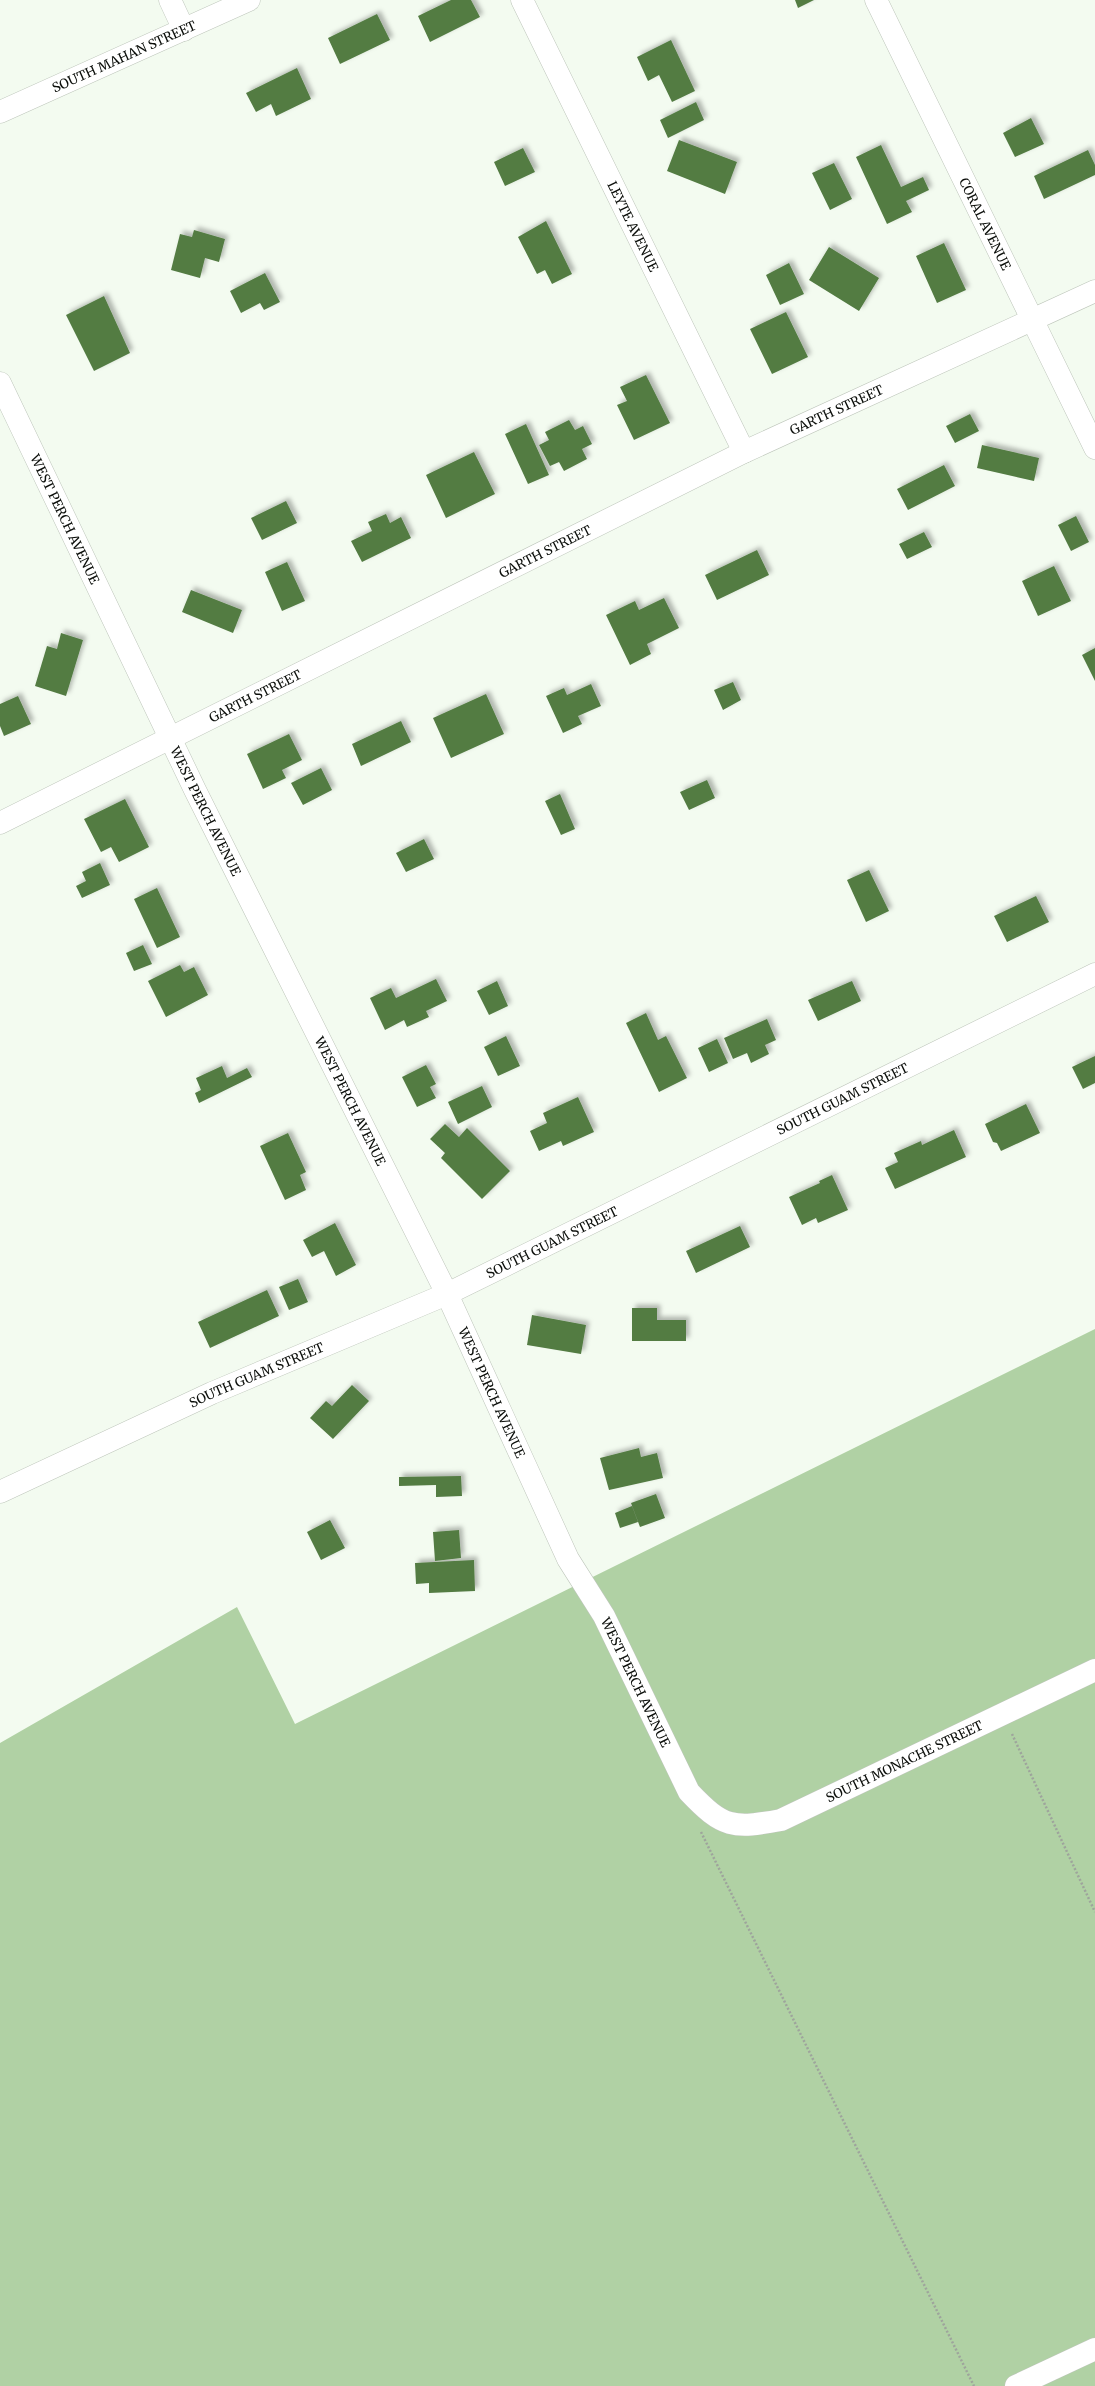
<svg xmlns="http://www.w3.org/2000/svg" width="1095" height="2386" font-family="Merriweather,serif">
  <defs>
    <filter id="shadow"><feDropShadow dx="3.5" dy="-3.5" stdDeviation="2" flood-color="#0004"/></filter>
  </defs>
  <rect width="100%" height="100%" fill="#f3fbf0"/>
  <!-- green -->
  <path fill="#b0d1a4" d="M 1095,1329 L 1095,2386 L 0,2386 L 0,1743 L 237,1607 L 295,1724 Z"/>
  <!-- building -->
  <path fill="#537b43" filter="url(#shadow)" d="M 451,0 L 471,0 L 480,17 L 430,42 L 418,16 Z
    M 795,0 L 814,0 L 798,8 Z
    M 377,14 L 390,40 L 340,64 L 328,38 Z
    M 671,40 L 695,91 L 672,102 L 659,75 L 648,81 L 637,57 Z
    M 297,68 L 311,99 L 276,116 L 271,104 L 256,112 L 246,93 Z
    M 696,102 L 704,120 L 668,138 L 660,120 Z
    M 1031,118 L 1044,144 L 1015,157 L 1003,133 Z
    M 679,140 L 737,162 L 725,194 L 667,171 Z
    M 881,145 L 901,187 L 923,177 L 929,190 L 906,201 L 912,212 L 887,224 L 856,157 Z
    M 523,148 L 535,172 L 505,186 L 494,162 Z
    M 1088,150 L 1095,165 L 1095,175 L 1044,199 L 1034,176 Z
    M 834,163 L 852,199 L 830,210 L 812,173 Z
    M 546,221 L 572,274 L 552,284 L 545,270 L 537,274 L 518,237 Z
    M 194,230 L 225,239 L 219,262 L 205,258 L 200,278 L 171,270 L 180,234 L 192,237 Z
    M 944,243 L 966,290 L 937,303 L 916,256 Z
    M 829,247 L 879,278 L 859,311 L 809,280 Z
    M 789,263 L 804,294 L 780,305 L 766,275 Z
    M 265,273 L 280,302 L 264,310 L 260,303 L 241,313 L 230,291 Z
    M 104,296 L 130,353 L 94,371 L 66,315 Z
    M 786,312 L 808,357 L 772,374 L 750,329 Z
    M 646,375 L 670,423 L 634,440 L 617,405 L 627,401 L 620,387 Z
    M 970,414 L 979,431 L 955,443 L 946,426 Z
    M 569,420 L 575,430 L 583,426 L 592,444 L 582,449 L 587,459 L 564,471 L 559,462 L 550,466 L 539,445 L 549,440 L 545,432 Z
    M 526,424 L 549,475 L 528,484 L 505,434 Z
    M 982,445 L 1039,458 L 1034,481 L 977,468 Z
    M 474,452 L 495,494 L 446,518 L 426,475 Z
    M 944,465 L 955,486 L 908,510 L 897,489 Z
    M 286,501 L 297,523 L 262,540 L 251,518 Z
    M 386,514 L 390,523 L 401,517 L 411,538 L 362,562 L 351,541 L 372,531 L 368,522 Z
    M 1076,516 L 1089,542 L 1071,551 L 1058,525 Z
    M 924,532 L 932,547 L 907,559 L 899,544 Z
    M 757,550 L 769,575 L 717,600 L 705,575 Z
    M 287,562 L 305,601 L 282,611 L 265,572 Z
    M 1054,566 L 1071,601 L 1038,616 L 1022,581 Z
    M 191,590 L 242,610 L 233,633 L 182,612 Z
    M 664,598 L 679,628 L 647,644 L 651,654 L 630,665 L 606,615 L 635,601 L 639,610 Z
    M 61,633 L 83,640 L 66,696 L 35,686 L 47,646 L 57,649 Z
    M 1095,648 L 1095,681 L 1082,655 Z
    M 733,682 L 741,700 L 723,710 L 714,690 Z
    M 591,684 L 601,706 L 578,716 L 582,724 L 563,733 L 546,696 L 564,688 L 567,695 Z
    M 486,694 L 504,734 L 451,758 L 433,718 Z
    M 18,696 L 31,724 L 4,736 L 0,726 L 0,704 Z
    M 401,721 L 411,742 L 361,766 L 352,744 Z
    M 289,734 L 302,760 L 282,770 L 286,778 L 263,789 L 247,754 Z
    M 321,768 L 332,790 L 303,805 L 291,783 Z
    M 707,780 L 715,798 L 689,810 L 680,792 Z
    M 560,794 L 575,829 L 561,835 L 545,801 Z
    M 125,799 L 149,847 L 119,862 L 111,847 L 101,852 L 84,819 Z
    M 424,839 L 434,859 L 406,872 L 396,853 Z
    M 100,863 L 110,885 L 82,898 L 76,886 L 86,881 L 82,872 Z
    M 869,870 L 889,911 L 866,922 L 847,880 Z
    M 157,888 L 180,937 L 157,948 L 134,899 Z
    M 1036,896 L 1049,922 L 1007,942 L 994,916 Z
    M 143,945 L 152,964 L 134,971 L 126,953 Z
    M 180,965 L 184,972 L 194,967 L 208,995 L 166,1017 L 148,981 Z
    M 436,979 L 447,1001 L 426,1011 L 429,1017 L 407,1027 L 404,1020 L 385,1030 L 370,998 L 391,988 L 396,998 Z
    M 497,981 L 508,1006 L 489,1015 L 477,991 Z
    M 852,981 L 861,1001 L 818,1021 L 808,1000 Z
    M 646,1013 L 658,1040 L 666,1036 L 687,1078 L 659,1092 L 626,1023 Z
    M 767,1019 L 776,1040 L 765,1045 L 769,1054 L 751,1063 L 747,1053 L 733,1059 L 724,1038 Z
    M 506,1036 L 520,1066 L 498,1076 L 484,1047 Z
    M 717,1039 L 728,1063 L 709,1072 L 698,1048 Z
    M 1095,1056 L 1095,1083 L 1083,1089 L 1072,1067 Z
    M 426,1065 L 436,1084 L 430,1087 L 436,1098 L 417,1107 L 402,1077 Z
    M 222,1066 L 227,1078 L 247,1068 L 252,1077 L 199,1103 L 195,1093 L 201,1090 L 196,1078 Z
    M 482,1086 L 492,1107 L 458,1124 L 448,1102 Z
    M 578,1097 L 594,1132 L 563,1146 L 561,1141 L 539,1151 L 530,1131 L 547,1123 L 543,1113 Z
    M 1026,1104 L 1040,1133 L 1001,1151 L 997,1143 L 993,1142 L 985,1124 Z
    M 445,1124 L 459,1137 L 467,1128 L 510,1171 L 482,1199 L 441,1158 L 445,1153 L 430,1139 Z
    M 954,1130 L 966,1157 L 895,1189 L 885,1168 L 898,1162 L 894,1153 L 921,1141 L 922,1145 Z
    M 288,1133 L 306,1172 L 300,1175 L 306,1190 L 285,1200 L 260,1146 Z
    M 832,1175 L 848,1210 L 818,1223 L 816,1218 L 802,1225 L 789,1197 L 820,1183 L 819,1181 Z
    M 335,1223 L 356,1265 L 336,1276 L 324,1251 L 312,1257 L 303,1240 Z
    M 740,1226 L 750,1247 L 696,1273 L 686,1251 Z
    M 298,1279 L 308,1302 L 289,1310 L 279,1287 Z
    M 267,1290 L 279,1316 L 210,1348 L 198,1322 Z
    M 632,1308 L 657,1308 L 657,1320 L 686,1320 L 686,1341 L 632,1341 Z
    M 532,1315 L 586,1325 L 581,1354 L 527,1345 Z
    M 352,1385 L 369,1401 L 333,1439 L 310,1418 L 326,1401 L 332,1406 Z
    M 639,1448 L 641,1457 L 657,1453 L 663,1478 L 609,1490 L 600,1458 Z
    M 461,1476 L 462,1496 L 436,1497 L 436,1485 L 399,1486 L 399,1477 Z
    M 656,1494 L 665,1518 L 640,1527 L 631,1503 Z
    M 632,1506 L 638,1522 L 620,1528 L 615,1513 Z
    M 330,1520 L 345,1548 L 321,1560 L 307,1532 Z
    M 459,1530 L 461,1558 L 435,1561 L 433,1532 Z
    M 474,1560 L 475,1591 L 429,1593 L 429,1583 L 416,1584 L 415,1563 Z"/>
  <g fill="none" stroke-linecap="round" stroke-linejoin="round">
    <!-- minor casing -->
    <g stroke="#bec6bb" stroke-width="23">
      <g id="minor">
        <path d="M 170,0 L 184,30"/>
        <path id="s1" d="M 522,0 L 744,452"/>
        <path id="s2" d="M 876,0 L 1095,448"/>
        <path id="s3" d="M 0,112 L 249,0"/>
        <path id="s4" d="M 0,383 L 195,790 L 447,1294 L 568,1559 L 604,1616 L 689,1792 C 723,1828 733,1829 781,1820 L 1095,1670"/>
        <path id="s5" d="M 0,823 L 744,452 L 1095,291"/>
        <path id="s6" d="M 0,1492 L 212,1393 L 447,1294 L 1095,974"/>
        <path d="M 1016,2386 L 1095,2349"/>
      </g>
    </g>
    <!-- path -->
    <path stroke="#9ea49c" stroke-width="2.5" stroke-dasharray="2 2" stroke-linecap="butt" d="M 1012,1734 L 1095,1912
      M 701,1832 L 974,2386"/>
    <!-- minor -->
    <use href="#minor" stroke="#fff" stroke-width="22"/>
  </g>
  <g text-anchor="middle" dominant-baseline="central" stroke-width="3.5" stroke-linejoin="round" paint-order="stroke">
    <!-- street labels -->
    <g font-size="13" fill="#0b0e0a" stroke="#fff">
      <text stroke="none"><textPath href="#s3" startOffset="136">SOUTH MAHAN STREET</textPath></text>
      <text stroke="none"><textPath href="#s2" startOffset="249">CORAL AVENUE</textPath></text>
      <text stroke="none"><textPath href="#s1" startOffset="252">LEYTE AVENUE</textPath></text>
      <text stroke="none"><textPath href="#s5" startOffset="933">GARTH STREET</textPath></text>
      <text stroke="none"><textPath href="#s4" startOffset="151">WEST PERCH AVENUE</textPath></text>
      <text stroke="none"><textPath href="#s5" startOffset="609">GARTH STREET</textPath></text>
      <text stroke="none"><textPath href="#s5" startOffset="285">GARTH STREET</textPath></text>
      <text stroke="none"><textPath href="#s4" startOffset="475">WEST PERCH AVENUE</textPath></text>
      <text stroke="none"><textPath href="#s6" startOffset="930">SOUTH GUAM STREET</textPath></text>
      <text stroke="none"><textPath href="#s4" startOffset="799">WEST PERCH AVENUE</textPath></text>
      <text stroke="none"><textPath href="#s6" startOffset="606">SOUTH GUAM STREET</textPath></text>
      <text stroke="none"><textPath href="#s6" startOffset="282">SOUTH GUAM STREET</textPath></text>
      <text stroke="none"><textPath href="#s4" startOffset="1123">WEST PERCH AVENUE</textPath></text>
      <text stroke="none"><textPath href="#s4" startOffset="1447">WEST PERCH AVENUE</textPath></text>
      <text stroke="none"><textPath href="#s4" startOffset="1809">SOUTH MONACHE STREET</textPath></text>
    </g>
  </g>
</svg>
